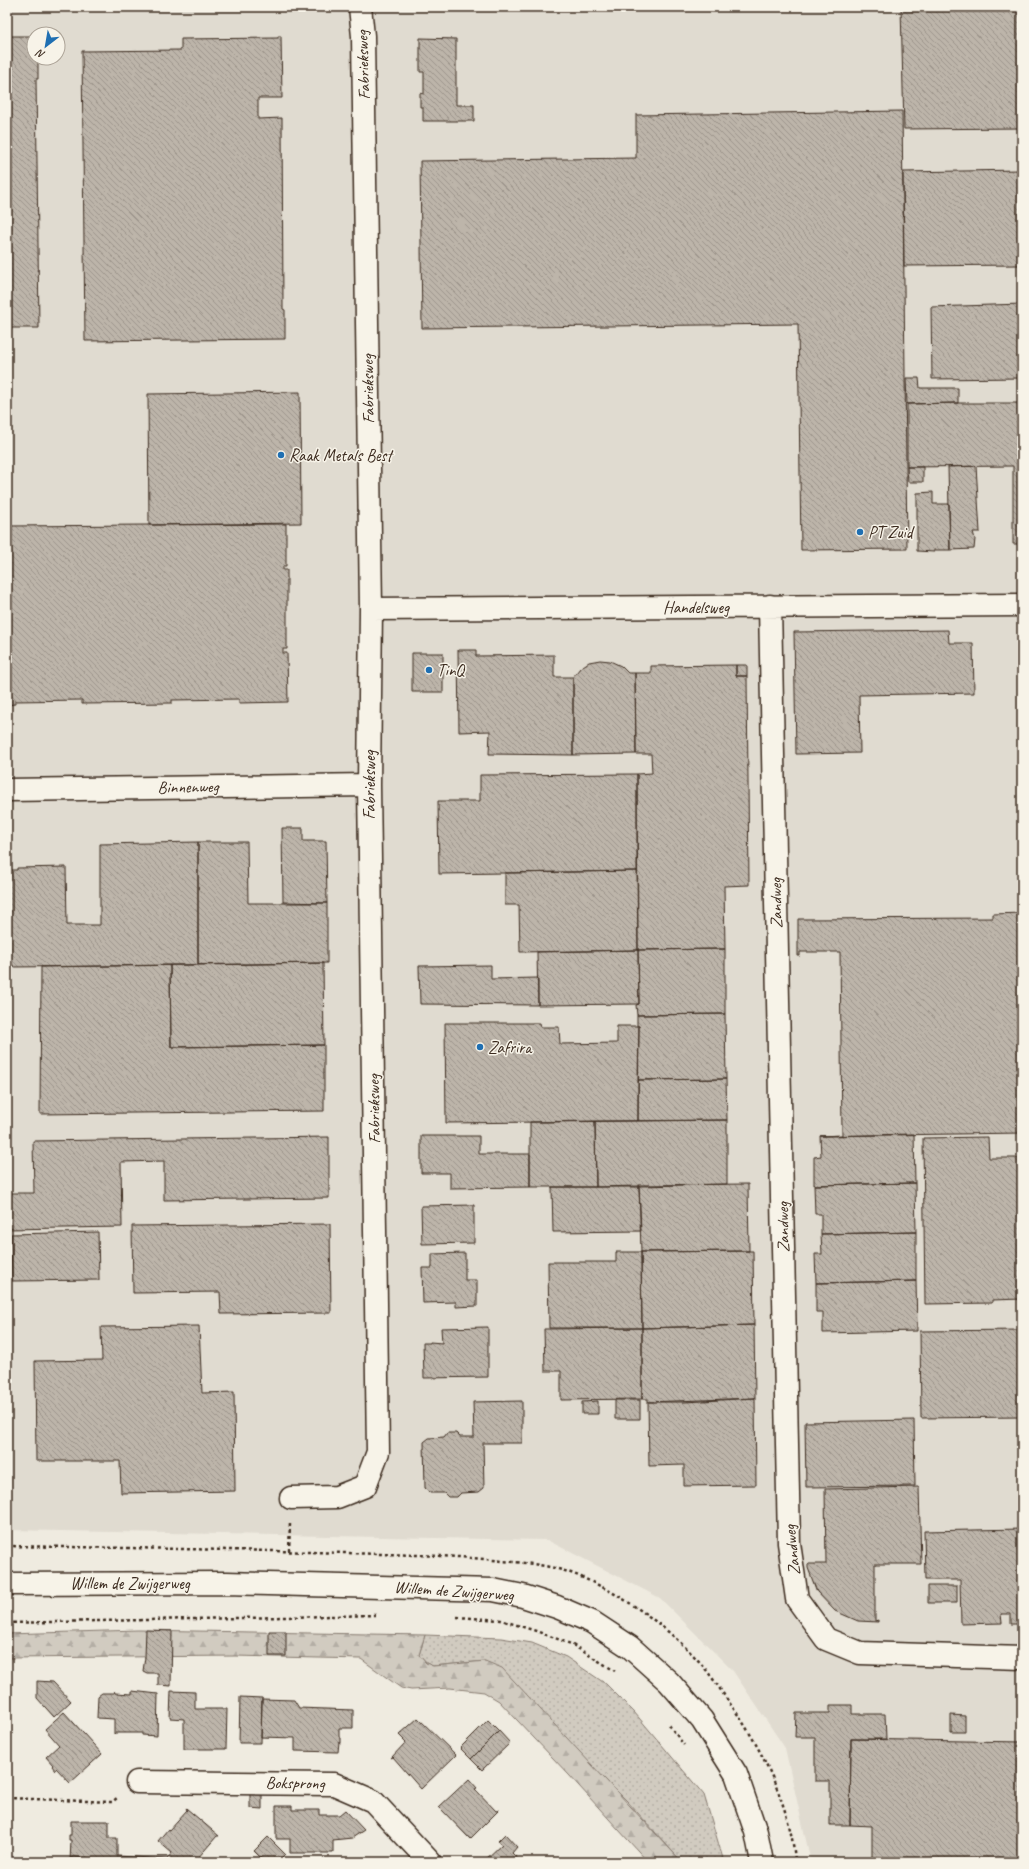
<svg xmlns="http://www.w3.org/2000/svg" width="1029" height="1869" font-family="Caveat,sans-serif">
  <defs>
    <pattern id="grass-dots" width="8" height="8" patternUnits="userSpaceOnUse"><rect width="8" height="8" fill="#d1cbc0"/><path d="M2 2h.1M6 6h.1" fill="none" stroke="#b4aea5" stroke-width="1.8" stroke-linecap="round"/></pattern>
    <pattern id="forest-firs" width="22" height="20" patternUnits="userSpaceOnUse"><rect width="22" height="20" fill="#d1cbc0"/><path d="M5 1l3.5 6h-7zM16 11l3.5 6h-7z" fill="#b4aea5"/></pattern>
    <pattern id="building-back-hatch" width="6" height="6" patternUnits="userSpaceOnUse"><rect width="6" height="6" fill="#bdb5aa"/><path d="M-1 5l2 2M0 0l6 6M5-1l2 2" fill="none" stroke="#9b938a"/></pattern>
  </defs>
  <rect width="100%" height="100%" fill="#efebe0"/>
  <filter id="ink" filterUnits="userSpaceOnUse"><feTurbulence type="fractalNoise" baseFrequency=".025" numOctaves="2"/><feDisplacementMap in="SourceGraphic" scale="8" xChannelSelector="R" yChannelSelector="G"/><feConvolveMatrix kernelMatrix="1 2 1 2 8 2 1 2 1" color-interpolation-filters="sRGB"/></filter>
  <g filter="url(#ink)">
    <!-- built -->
    <path fill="#e0dbd0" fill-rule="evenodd" d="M 7,7 L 1022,7 L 1022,1862 L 811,1862 L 785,1748 L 733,1671 L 660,1598 L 547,1540 L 7,1530 ZM 34,34 L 58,34 L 58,58 L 34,58 Z"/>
    <!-- grass -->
    <path fill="url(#grass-dots)" stroke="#867a6f" d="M 425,1635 L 501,1638 L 532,1643 L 566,1657 L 606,1684 L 634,1712 L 704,1795 L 724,1862 L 682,1862 L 627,1801 L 485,1661 L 433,1666 L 426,1663 L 419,1655 Z"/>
    <!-- forest -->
    <path fill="url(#forest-firs)" stroke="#867a6f" d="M 138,1630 L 425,1635 L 419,1655 L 426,1663 L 433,1666 L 485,1661 L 502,1668 L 682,1862 L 648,1862 L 569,1775 L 499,1701 L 484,1692 L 450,1688 L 411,1690 L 401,1688 L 361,1659 L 235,1656 L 7,1658 L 7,1634 Z"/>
    <!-- building -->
    <path fill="url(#building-back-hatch)" stroke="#3b2a1e" d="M 901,7 L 1022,7 L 1022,128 L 904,129 Z
      M 7,36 L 34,36 L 34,58 L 38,58 L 38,79 L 36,79 L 39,328 L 7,328 Z
      M 278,36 L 281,36 L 282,98 L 258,98 L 258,119 L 282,118 L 283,309 L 285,310 L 285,339 L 85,341 L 82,51 L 181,50 L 181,39 L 278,38 Z
      M 420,38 L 456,39 L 456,105 L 474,105 L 474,121 L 423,121 L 423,107 L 420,107 L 420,93 L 424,94 L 424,72 L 420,72 Z
      M 902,111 L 907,549 L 801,550 L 798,324 L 422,328 L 420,161 L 636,158 L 636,115 Z
      M 1020,170 L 1020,186 L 1022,186 L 1022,277 L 1021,277 L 1020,265 L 904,266 L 903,172 Z
      M 1022,304 L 1022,378 L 932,379 L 931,307 Z
      M 906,378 L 919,378 L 920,388 L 958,388 L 958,403 L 907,404 Z
      M 300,392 L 301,523 L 149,525 L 148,394 Z
      M 958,403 L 1022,403 L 1022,544 L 1013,544 L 1013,466 L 907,467 L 907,404 Z
      M 976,466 L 980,532 L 973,532 L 975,539 L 974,549 L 950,550 L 948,467 Z
      M 907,467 L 923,467 L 923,482 L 908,482 Z
      M 933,492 L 933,504 L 949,504 L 950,550 L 934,550 L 934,552 L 917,551 L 917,493 Z
      M 286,524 L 286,566 L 283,566 L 283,570 L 287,570 L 287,649 L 283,649 L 283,653 L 287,653 L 288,702 L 239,703 L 239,699 L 172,700 L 172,703 L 82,704 L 82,700 L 15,701 L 15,704 L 7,705 L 7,526 Z
      M 948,630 L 949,643 L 973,643 L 974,693 L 859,695 L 860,753 L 796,754 L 794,632 Z
      M 458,650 L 476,650 L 476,656 L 554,655 L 554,677 L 573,677 L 573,755 L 489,754 L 490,731 L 459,732 Z
      M 412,653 L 443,653 L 443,692 L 412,692 Z
      M 600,660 L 610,661 L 621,666 L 628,673 L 635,673 L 636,754 L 573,755 L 573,677 L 580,668 L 589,662 Z
      M 736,665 L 736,676 L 747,676 L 749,885 L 724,886 L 725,949 L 638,950 L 637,774 L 652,773 L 651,754 L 636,754 L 635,673 L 651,673 L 651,666 Z
      M 736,665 L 747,665 L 747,676 L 736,676 Z
      M 637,774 L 637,871 L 439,874 L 438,801 L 480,801 L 480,775 Z
      M 282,828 L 303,828 L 303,841 L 326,841 L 327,903 L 283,902 Z
      M 198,842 L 198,965 L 13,967 L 13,965 L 7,965 L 7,870 L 17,870 L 17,868 L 66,867 L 67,925 L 100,925 L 100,844 Z
      M 198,842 L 247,842 L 248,903 L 327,903 L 327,963 L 198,965 Z
      M 637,871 L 638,950 L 520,952 L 519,905 L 505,905 L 505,873 Z
      M 1022,913 L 1022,1133 L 820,1136 L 842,1135 L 840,952 L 800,952 L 800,956 L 798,956 L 798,919 L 993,918 L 993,914 Z
      M 725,949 L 725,1014 L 637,1015 L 636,1005 L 639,1004 L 638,950 Z
      M 638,950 L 639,1004 L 538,1005 L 537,952 Z
      M 323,963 L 324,1045 L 171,1047 L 170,965 Z
      M 170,965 L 171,1047 L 324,1045 L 324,1111 L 40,1114 L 41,967 Z
      M 491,965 L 491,979 L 538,978 L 538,1005 L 420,1004 L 419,966 Z
      M 725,1014 L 726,1079 L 638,1080 L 639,1026 L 637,1026 L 637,1015 Z
      M 445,1023 L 540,1023 L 541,1027 L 559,1027 L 560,1044 L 617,1043 L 617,1026 L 639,1026 L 638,1121 L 446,1123 Z
      M 726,1079 L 727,1120 L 638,1121 L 638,1080 Z
      M 727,1120 L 727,1184 L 596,1187 L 595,1121 Z
      M 595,1121 L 596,1187 L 530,1187 L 530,1122 Z
      M 914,1134 L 915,1183 L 814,1185 L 814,1157 L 821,1156 L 820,1136 Z
      M 421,1136 L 479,1136 L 479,1154 L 530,1154 L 530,1187 L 450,1188 L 450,1173 L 421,1173 Z
      M 329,1137 L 329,1198 L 164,1200 L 164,1161 L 121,1162 L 122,1227 L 7,1229 L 7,1193 L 34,1193 L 33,1141 Z
      M 988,1137 L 989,1158 L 1022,1158 L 1022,1299 L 992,1300 L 992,1303 L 925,1304 L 923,1138 Z
      M 915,1183 L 916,1232 L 821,1234 L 821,1214 L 815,1214 L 814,1185 Z
      M 748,1184 L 749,1251 L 641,1252 L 639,1185 Z
      M 552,1187 L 639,1187 L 641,1231 L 553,1232 Z
      M 474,1205 L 474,1243 L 422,1244 L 421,1206 Z
      M 330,1224 L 331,1313 L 221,1314 L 220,1292 L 133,1293 L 132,1226 Z
      M 98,1232 L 99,1280 L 12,1281 L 11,1234 Z
      M 916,1232 L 916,1281 L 816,1283 L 815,1254 L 822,1254 L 821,1234 Z
      M 749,1251 L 753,1251 L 754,1325 L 642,1328 L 641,1252 Z
      M 616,1252 L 641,1252 L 642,1328 L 549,1328 L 548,1262 L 616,1262 Z
      M 465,1253 L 465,1280 L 477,1280 L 477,1306 L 456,1307 L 456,1302 L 423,1303 L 422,1268 L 432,1268 L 432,1254 Z
      M 916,1281 L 917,1331 L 823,1333 L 823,1312 L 816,1312 L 816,1283 Z
      M 754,1325 L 755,1398 L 685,1402 L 648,1402 L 648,1399 L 642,1399 L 642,1328 Z
      M 199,1326 L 202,1393 L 234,1392 L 235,1491 L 121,1493 L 120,1461 L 36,1461 L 35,1361 L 102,1360 L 101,1327 Z
      M 488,1327 L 488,1377 L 424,1378 L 423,1343 L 430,1343 L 430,1342 L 442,1343 L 441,1328 Z
      M 642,1328 L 642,1399 L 561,1400 L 561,1371 L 545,1371 L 544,1329 Z
      M 1022,1330 L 1022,1417 L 921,1418 L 920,1331 Z
      M 755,1398 L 756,1485 L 684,1486 L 684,1465 L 649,1466 L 648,1402 Z
      M 615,1400 L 640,1400 L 640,1419 L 615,1419 Z
      M 522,1401 L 522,1443 L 483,1443 L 484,1488 L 479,1492 L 461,1493 L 457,1497 L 448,1497 L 444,1493 L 430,1493 L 425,1488 L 424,1442 L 429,1438 L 444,1437 L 447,1433 L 456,1433 L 460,1437 L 474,1437 L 473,1402 Z
      M 598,1401 L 598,1414 L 582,1414 L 582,1402 Z
      M 914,1420 L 915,1486 L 806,1487 L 805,1422 Z
      M 919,1487 L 921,1564 L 875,1564 L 875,1621 L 878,1620 L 878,1622 L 858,1621 L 835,1611 L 817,1592 L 808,1568 L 808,1564 L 826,1564 L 825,1489 Z
      M 1022,1529 L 1022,1624 L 1011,1624 L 1011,1614 L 1001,1614 L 1002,1623 L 961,1624 L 960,1580 L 925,1580 L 924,1531 Z
      M 928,1586 L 957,1586 L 957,1603 L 928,1603 Z
      M 146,1630 L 172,1631 L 171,1686 L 158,1685 L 158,1673 L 147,1673 L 143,1671 L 145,1657 Z
      M 269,1631 L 286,1631 L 286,1656 L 269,1656 Z
      M 37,1681 L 53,1682 L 71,1701 L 54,1717 L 37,1698 Z
      M 114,1691 L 115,1693 L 132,1694 L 132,1691 L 158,1694 L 157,1736 L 142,1735 L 142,1733 L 115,1733 L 114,1734 L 114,1719 L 97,1718 L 98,1696 L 102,1693 L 114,1693 Z
      M 171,1691 L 195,1692 L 195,1709 L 227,1709 L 226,1749 L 184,1749 L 184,1719 L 170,1718 Z
      M 240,1697 L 262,1698 L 261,1743 L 239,1743 Z
      M 262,1699 L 294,1700 L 299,1708 L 353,1710 L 353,1728 L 339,1728 L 339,1737 L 341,1738 L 341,1743 L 339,1742 L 338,1752 L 295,1751 L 295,1738 L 261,1737 Z
      M 830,1705 L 852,1705 L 852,1714 L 885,1714 L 886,1739 L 851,1739 L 850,1825 L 830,1825 L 830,1781 L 815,1781 L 815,1737 L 795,1737 L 796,1713 L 830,1713 Z
      M 64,1712 L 102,1754 L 70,1783 L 56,1768 L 55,1770 L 52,1766 L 53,1765 L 46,1757 L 59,1745 L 45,1729 Z
      M 951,1715 L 965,1716 L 965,1732 L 951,1732 Z
      M 418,1718 L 456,1755 L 421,1789 L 393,1757 L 391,1758 L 406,1742 L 399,1735 Z
      M 488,1720 L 499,1731 L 471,1759 L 460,1748 Z
      M 499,1731 L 510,1743 L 482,1770 L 471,1759 Z
      M 851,1739 L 1022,1742 L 1022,1862 L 872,1862 L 872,1826 L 850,1825 Z
      M 469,1779 L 477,1788 L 475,1789 L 496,1811 L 499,1810 L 470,1839 L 439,1807 Z
      M 250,1794 L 262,1794 L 262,1809 L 250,1808 Z
      M 276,1806 L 292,1806 L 292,1810 L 319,1810 L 319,1815 L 339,1815 L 345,1810 L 364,1830 L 352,1838 L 333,1840 L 333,1853 L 290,1853 L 290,1839 L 276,1839 Z
      M 186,1808 L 219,1836 L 217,1836 L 197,1859 L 198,1860 L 197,1862 L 134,1862 L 134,1857 L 167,1859 L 172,1853 L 158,1841 L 168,1829 L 169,1830 L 187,1810 Z
      M 71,1821 L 109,1821 L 109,1838 L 117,1838 L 117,1856 L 134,1857 L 134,1862 L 88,1862 L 88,1858 L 72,1857 L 72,1862 L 70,1862 L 71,1840 L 69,1840 L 69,1835 L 71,1835 Z
      M 505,1834 L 517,1847 L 512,1853 L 521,1862 L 483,1862 L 502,1844 L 498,1841 Z
      M 268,1837 L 285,1854 L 277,1862 L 265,1862 L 254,1851 Z"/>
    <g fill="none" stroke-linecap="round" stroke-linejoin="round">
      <!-- minor casing -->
      <g stroke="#3b2a1e" stroke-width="25">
        <path id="minor" d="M 770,606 L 789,1543 L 797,1599 L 826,1639 L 860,1653 L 1022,1658
          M 371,609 L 1022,605
          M 7,790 L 369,785
          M 291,1498 L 337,1497 L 365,1486 L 378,1452 L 369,785 L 371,609 L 363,36 L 360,7
          M 137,1782 L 334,1784 L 373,1801 L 430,1862"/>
      </g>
      <!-- major casing -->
      <g stroke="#3b2a1e" stroke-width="25">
        <path id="major" d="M 7,1584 L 227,1583 L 493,1590 L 523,1596 L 557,1607 L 592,1622 L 630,1647 L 669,1682 L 702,1720 L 736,1774 L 756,1832 L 762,1862"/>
      </g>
      <!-- path -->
      <path stroke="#3b2a1e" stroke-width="2.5" stroke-dasharray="3 3" stroke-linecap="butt" d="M 7,1546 C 131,1548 255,1550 379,1554 C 420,1555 461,1556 502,1561 C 530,1563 556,1566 581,1577 C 623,1595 662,1623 694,1656 C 708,1670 719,1688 731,1705 C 761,1746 792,1810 795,1862
        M 289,1551 L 290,1523
        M 457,1617 L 501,1620 L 536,1631 L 571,1644 L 615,1671
        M 7,1623 L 378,1615
        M 669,1725 L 684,1745
        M 7,1798 L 112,1802 L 117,1798"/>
      <!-- minor -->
      <use href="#minor" stroke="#f7f3e8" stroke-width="22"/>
      <!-- major -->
      <use href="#major" stroke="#f7f3e8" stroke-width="22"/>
    </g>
  </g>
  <!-- markers -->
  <g fill="#1f6fb2" stroke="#f7f3e8" stroke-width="1.5">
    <circle cx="281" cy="455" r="4"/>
    <circle cx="860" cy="532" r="4"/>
    <circle cx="429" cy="670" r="4"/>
    <circle cx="480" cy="1047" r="4"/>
  </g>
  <g text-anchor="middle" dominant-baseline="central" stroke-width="3" stroke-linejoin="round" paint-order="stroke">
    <!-- street labels -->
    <g font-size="17" fill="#3b2a1e" stroke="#f7f3e8">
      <text transform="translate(363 65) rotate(-92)">Fabrieksweg</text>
      <text transform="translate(368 389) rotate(-91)">Fabrieksweg</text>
      <text x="696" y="607">Handelsweg</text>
      <text transform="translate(369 785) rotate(-90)">Fabrieksweg</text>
      <text transform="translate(188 787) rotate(-1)">Binnenweg</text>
      <text transform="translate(776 903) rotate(-91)">Zandweg</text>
      <text transform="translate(374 1109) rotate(-91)">Fabrieksweg</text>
      <text transform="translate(783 1227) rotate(-91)">Zandweg</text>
      <text transform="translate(792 1550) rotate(-96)">Zandweg</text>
      <text x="130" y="1583">Willem de Zwijgerweg</text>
      <text transform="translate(454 1591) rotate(4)">Willem de Zwijgerweg</text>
      <text transform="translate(295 1783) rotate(1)">Boksprong</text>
    </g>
    <!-- poi labels -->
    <g font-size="17" fill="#3b2a1e" stroke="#f7f3e8" text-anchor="start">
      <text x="289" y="455">Raak Metals Best</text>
      <text x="868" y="532">PT Zuid</text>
      <text x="437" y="670">TinQ</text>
      <text x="488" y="1047">Zafrira</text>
    </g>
  </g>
  <!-- margin -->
  <rect width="1029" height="1869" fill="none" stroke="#f7f3e8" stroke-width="24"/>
  <rect x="12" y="12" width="1005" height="1845" fill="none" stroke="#3b2a1e" stroke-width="1.5" filter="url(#ink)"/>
  <!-- north arrow -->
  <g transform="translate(46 46) rotate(211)"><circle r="19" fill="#f7f3e8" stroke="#aca397"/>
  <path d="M0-3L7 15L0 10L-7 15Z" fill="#1f6fb2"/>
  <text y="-6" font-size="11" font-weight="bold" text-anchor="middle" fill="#3b2a1e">N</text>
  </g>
</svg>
